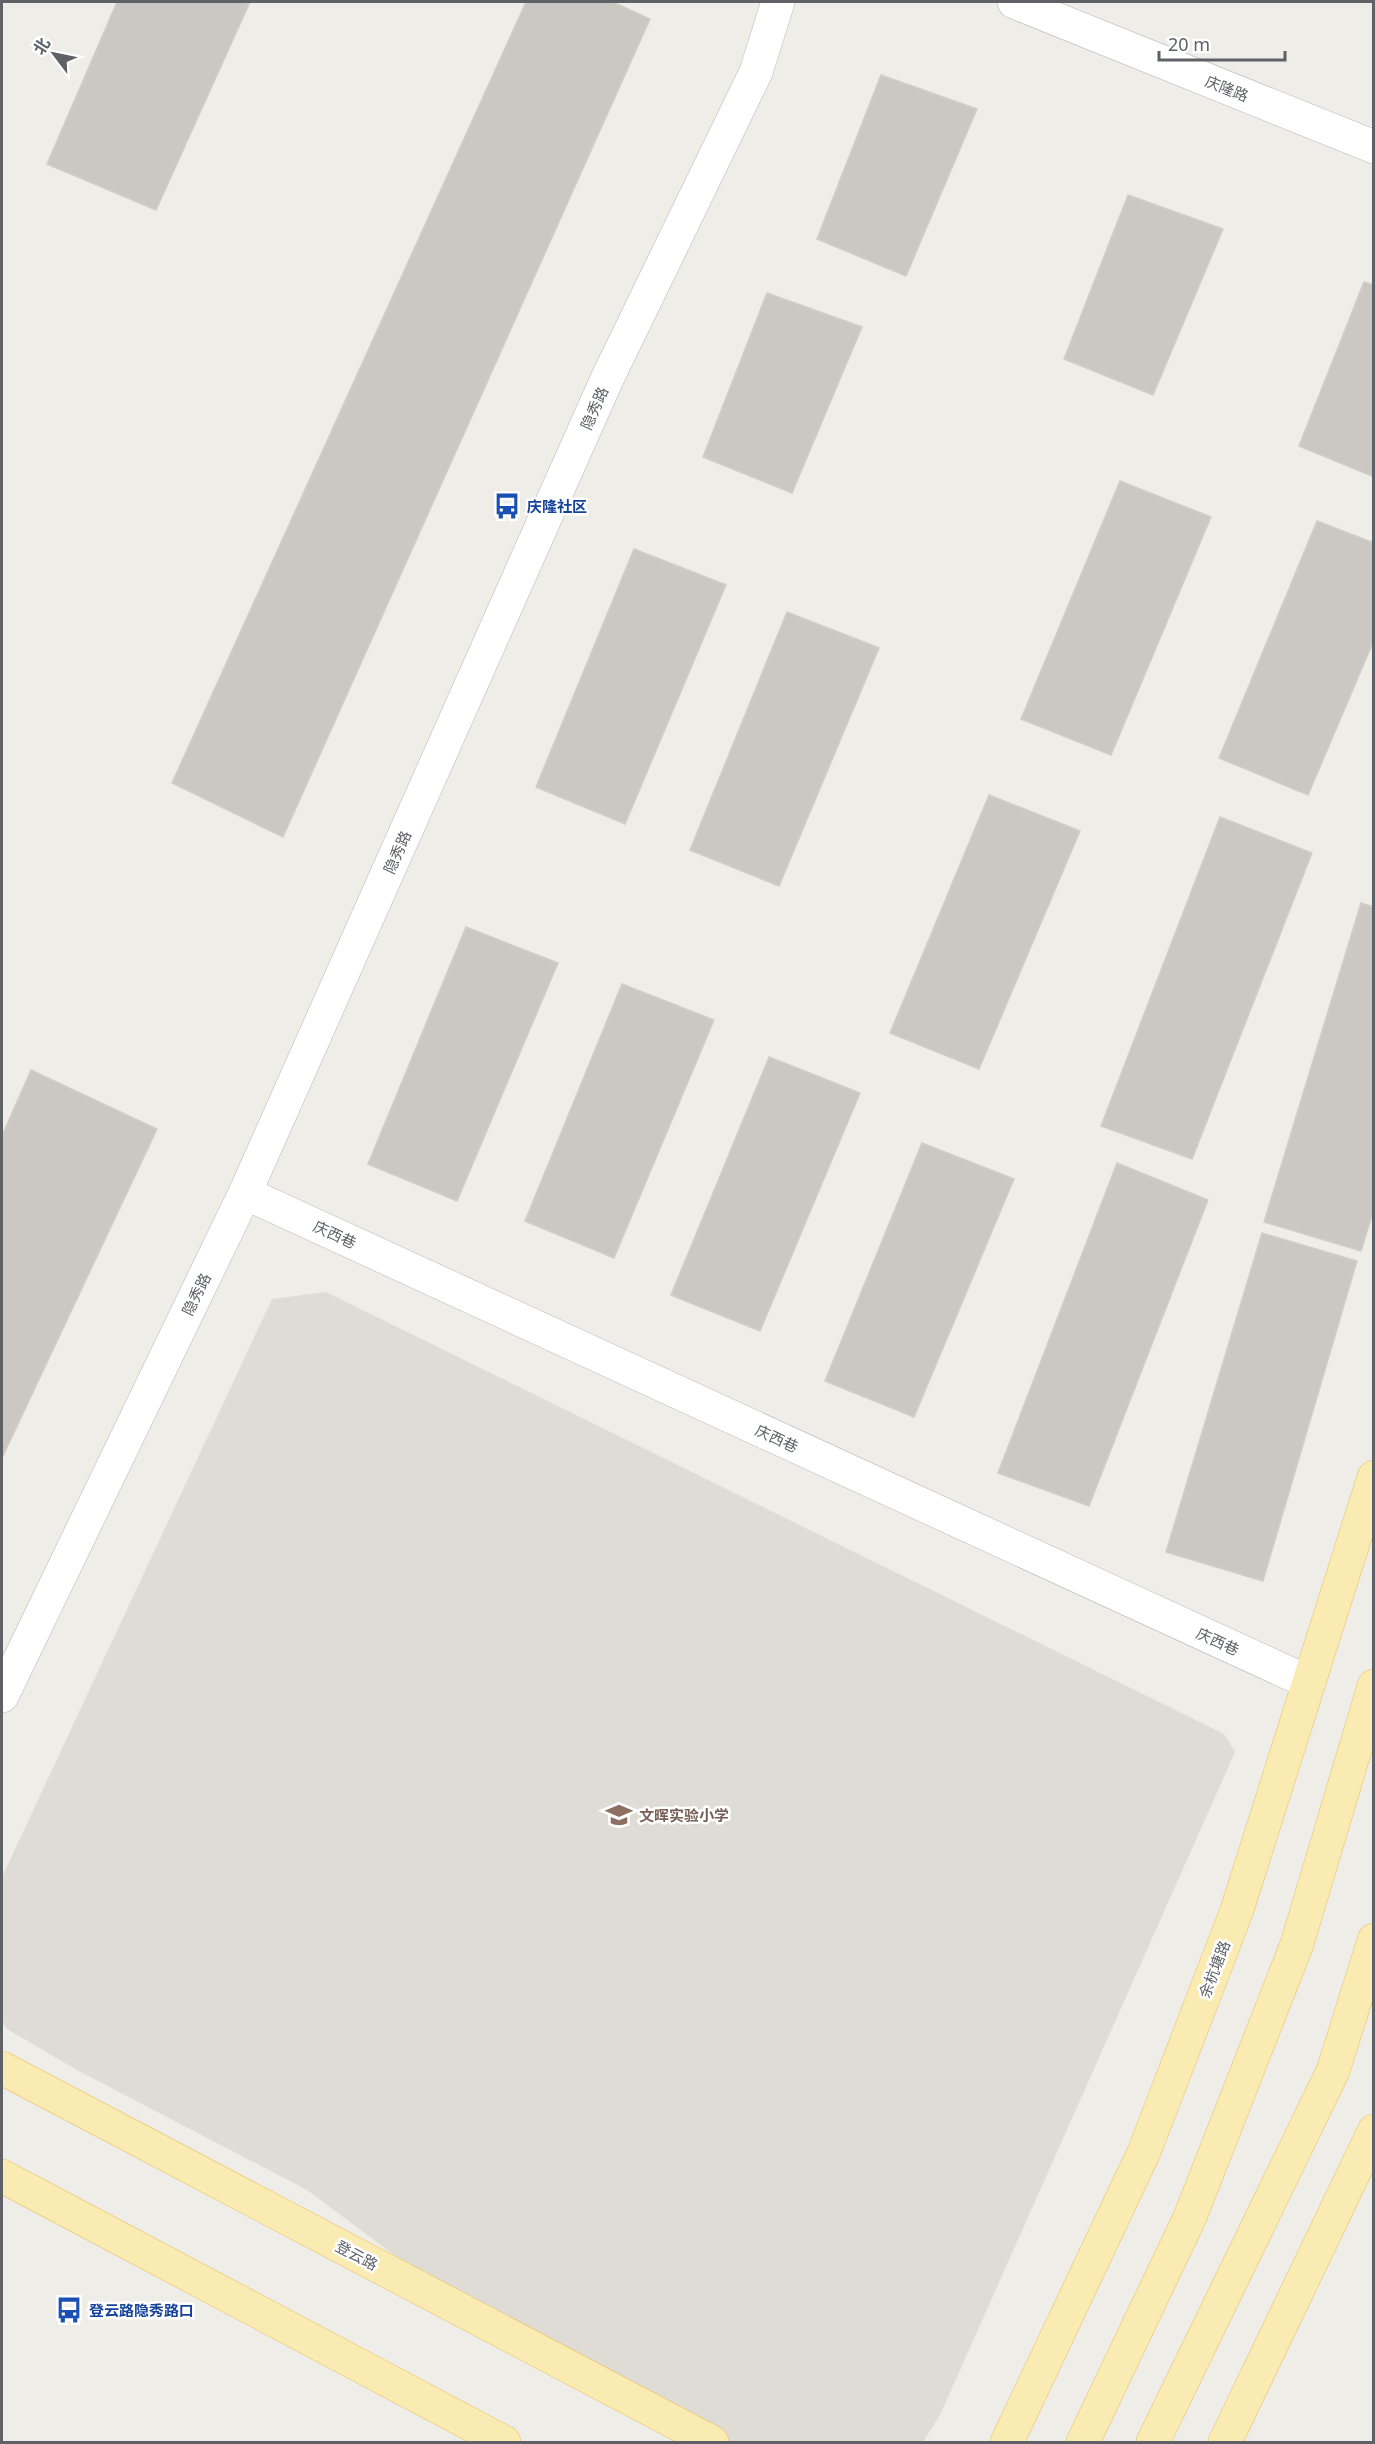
<svg xmlns="http://www.w3.org/2000/svg" width="1375" height="2444" font-family="'Noto Sans','Noto Sans SC',sans-serif">
  <rect width="100%" height="100%" fill="#efede7"/>
  <!-- education -->
  <path fill="#dfdcd5" d="M 326,1292 L 1224,1734 L 1235,1752 L 940,2415 L 923,2442 L 727,2442 L 433,2284 L 307,2190 L 77,2070 L 7,2029 L 2,2021 L 2,1877 L 272,1299 Z"/>
  <!-- building -->
  <path fill="#cbc8c4" stroke="#d3cec5" stroke-width="1.5" d="M 117,2 L 250,2 L 156,210 L 47,164 Z
    M 526,2 L 613,2 L 650,19 L 283,837 L 172,783 Z
    M 881,75 L 977,109 L 906,276 L 817,239 Z
    M 1128,195 L 1223,229 L 1153,395 L 1064,359 Z
    M 1364,282 L 1374,285 L 1374,477 L 1299,446 Z
    M 767,293 L 862,327 L 792,493 L 703,457 Z
    M 1120,481 L 1211,517 L 1111,755 L 1021,719 Z
    M 1317,521 L 1374,543 L 1374,640 L 1308,795 L 1219,758 Z
    M 634,549 L 726,585 L 625,824 L 536,787 Z
    M 787,612 L 879,648 L 779,886 L 690,850 Z
    M 989,795 L 1080,831 L 979,1069 L 890,1033 Z
    M 1220,817 L 1312,853 L 1192,1159 L 1101,1126 Z
    M 1361,903 L 1374,907 L 1374,1209 L 1361,1251 L 1264,1222 Z
    M 466,927 L 558,963 L 457,1201 L 368,1164 Z
    M 622,984 L 714,1020 L 614,1258 L 525,1221 Z
    M 769,1057 L 860,1093 L 760,1331 L 671,1295 Z
    M 31,1070 L 157,1129 L 2,1458 L 2,1136 Z
    M 922,1143 L 1014,1179 L 914,1417 L 825,1381 Z
    M 1117,1163 L 1208,1200 L 1089,1506 L 998,1473 Z
    M 1262,1233 L 1357,1261 L 1263,1581 L 1166,1552 Z"/>
  <g fill="none" stroke-linecap="round" stroke-linejoin="round">
    <!-- minor casing -->
    <g stroke="#b4b7ba" stroke-width="34">
      <path id="minor" d="M 1014,2 L 1374,147
        M 245,1193 L 1308,1682
        M 2,1696 L 245,1193 L 607,379 L 756,72 L 778,2"/>
    </g>
    <!-- major casing -->
    <g stroke="#e8be67" stroke-width="34">
      <path id="major" d="M 2,2068 L 712,2442
        M 2,2176 L 504,2442
        M 1007,2442 L 1144,2152 L 1237,1910 L 1374,1477
        M 1083,2442 L 1190,2217 L 1297,1944 L 1374,1686
        M 1153,2442 L 1333,2071 L 1374,1940
        M 1225,2442 L 1374,2131"/>
    </g>
    <!-- minor -->
    <use href="#minor" stroke="#fff" stroke-width="33"/>
    <!-- major -->
    <use href="#major" stroke="#f9ebb1" stroke-width="33"/>
  </g>
  <!-- icons -->
  <defs>
    <g id="bus-bare" transform="scale(2.07)"><path d="M-5-6H5V4H4V6H2V4H-2V6H-4V4H-5ZM-3.5-4V0h7V-4ZM-3.5 1.2v1.5H-2V1.2ZM2 1.2v1.5H3.5V1.2Z" fill="#1a4fb4" stroke="#fff" stroke-width="2.5" paint-order="stroke"/></g>
    <g id="school-bare" transform="scale(2.07)"><path d="M0-5L7-2L0 1L-7-2ZM-4 1L0 2.5L4 1V4Q0 6-4 4Z" fill="#8d6e63" stroke="#fff" stroke-width="2.5" paint-order="stroke"/></g>
  </defs>
  <g fill-rule="evenodd">
    <use href="#bus-bare" x="507" y="506"/>
    <use href="#school-bare" x="619" y="1815"/>
    <use href="#bus-bare" x="69" y="2310"/>
  </g>
  <g text-anchor="middle" dominant-baseline="central" stroke-width="5" stroke-linejoin="round" paint-order="stroke">
    <!-- street labels -->
    <g font-size="15" fill="#5e6266" stroke="#fff">
      <text transform="translate(1227 88) rotate(22)">庆隆路</text>
      <text transform="translate(594 408) rotate(-66)">隐秀路</text>
      <text transform="translate(397 852) rotate(-66)">隐秀路</text>
      <text transform="translate(335 1234) rotate(25)">庆西巷</text>
      <text transform="translate(196 1294) rotate(-64)">隐秀路</text>
      <text transform="translate(777 1438) rotate(25)">庆西巷</text>
      <text transform="translate(1218 1641) rotate(25)">庆西巷</text>
      <text transform="translate(1214 1969) rotate(-69)">余杭塘路</text>
      <text transform="translate(357 2255) rotate(28)">登云路</text>
    </g>
    <!-- transit labels -->
    <g font-size="15" font-weight="bold" fill="#164399" stroke="#fff" text-anchor="start">
      <text x="527" y="506">庆隆社区</text>
      <text x="89" y="2310">登云路隐秀路口</text>
    </g>
    <!-- education labels -->
    <g font-size="15" font-weight="bold" fill="#785e54" stroke="#fff" text-anchor="start">
      <text x="639" y="1815">文晖实验小学</text>
    </g>
  </g>
  <!-- border -->
  <rect width="1375" height="2444" fill="none" stroke="#5e6266" stroke-width="6"/>
  <!-- north arrow -->
  <g transform="translate(54 54) rotate(302)" stroke="#ffffff" stroke-width="4.5" paint-order="stroke">
  <path d="M0-4.5L10 22L0 15L-10 22Z" fill="#5e6266"/>
  <text y="-9" font-size="16" font-weight="bold" text-anchor="middle" fill="#5e6266">北</text>
  </g>
  <!-- scale -->
  <path d="M1159 51v9h126v-9" fill="none" stroke="#5e6266" stroke-width="3"/>
  <text x="1168" y="51" font-size="18" fill="#5e6266" stroke="#ffffff" stroke-width="4.5" paint-order="stroke">20 m</text>
</svg>
